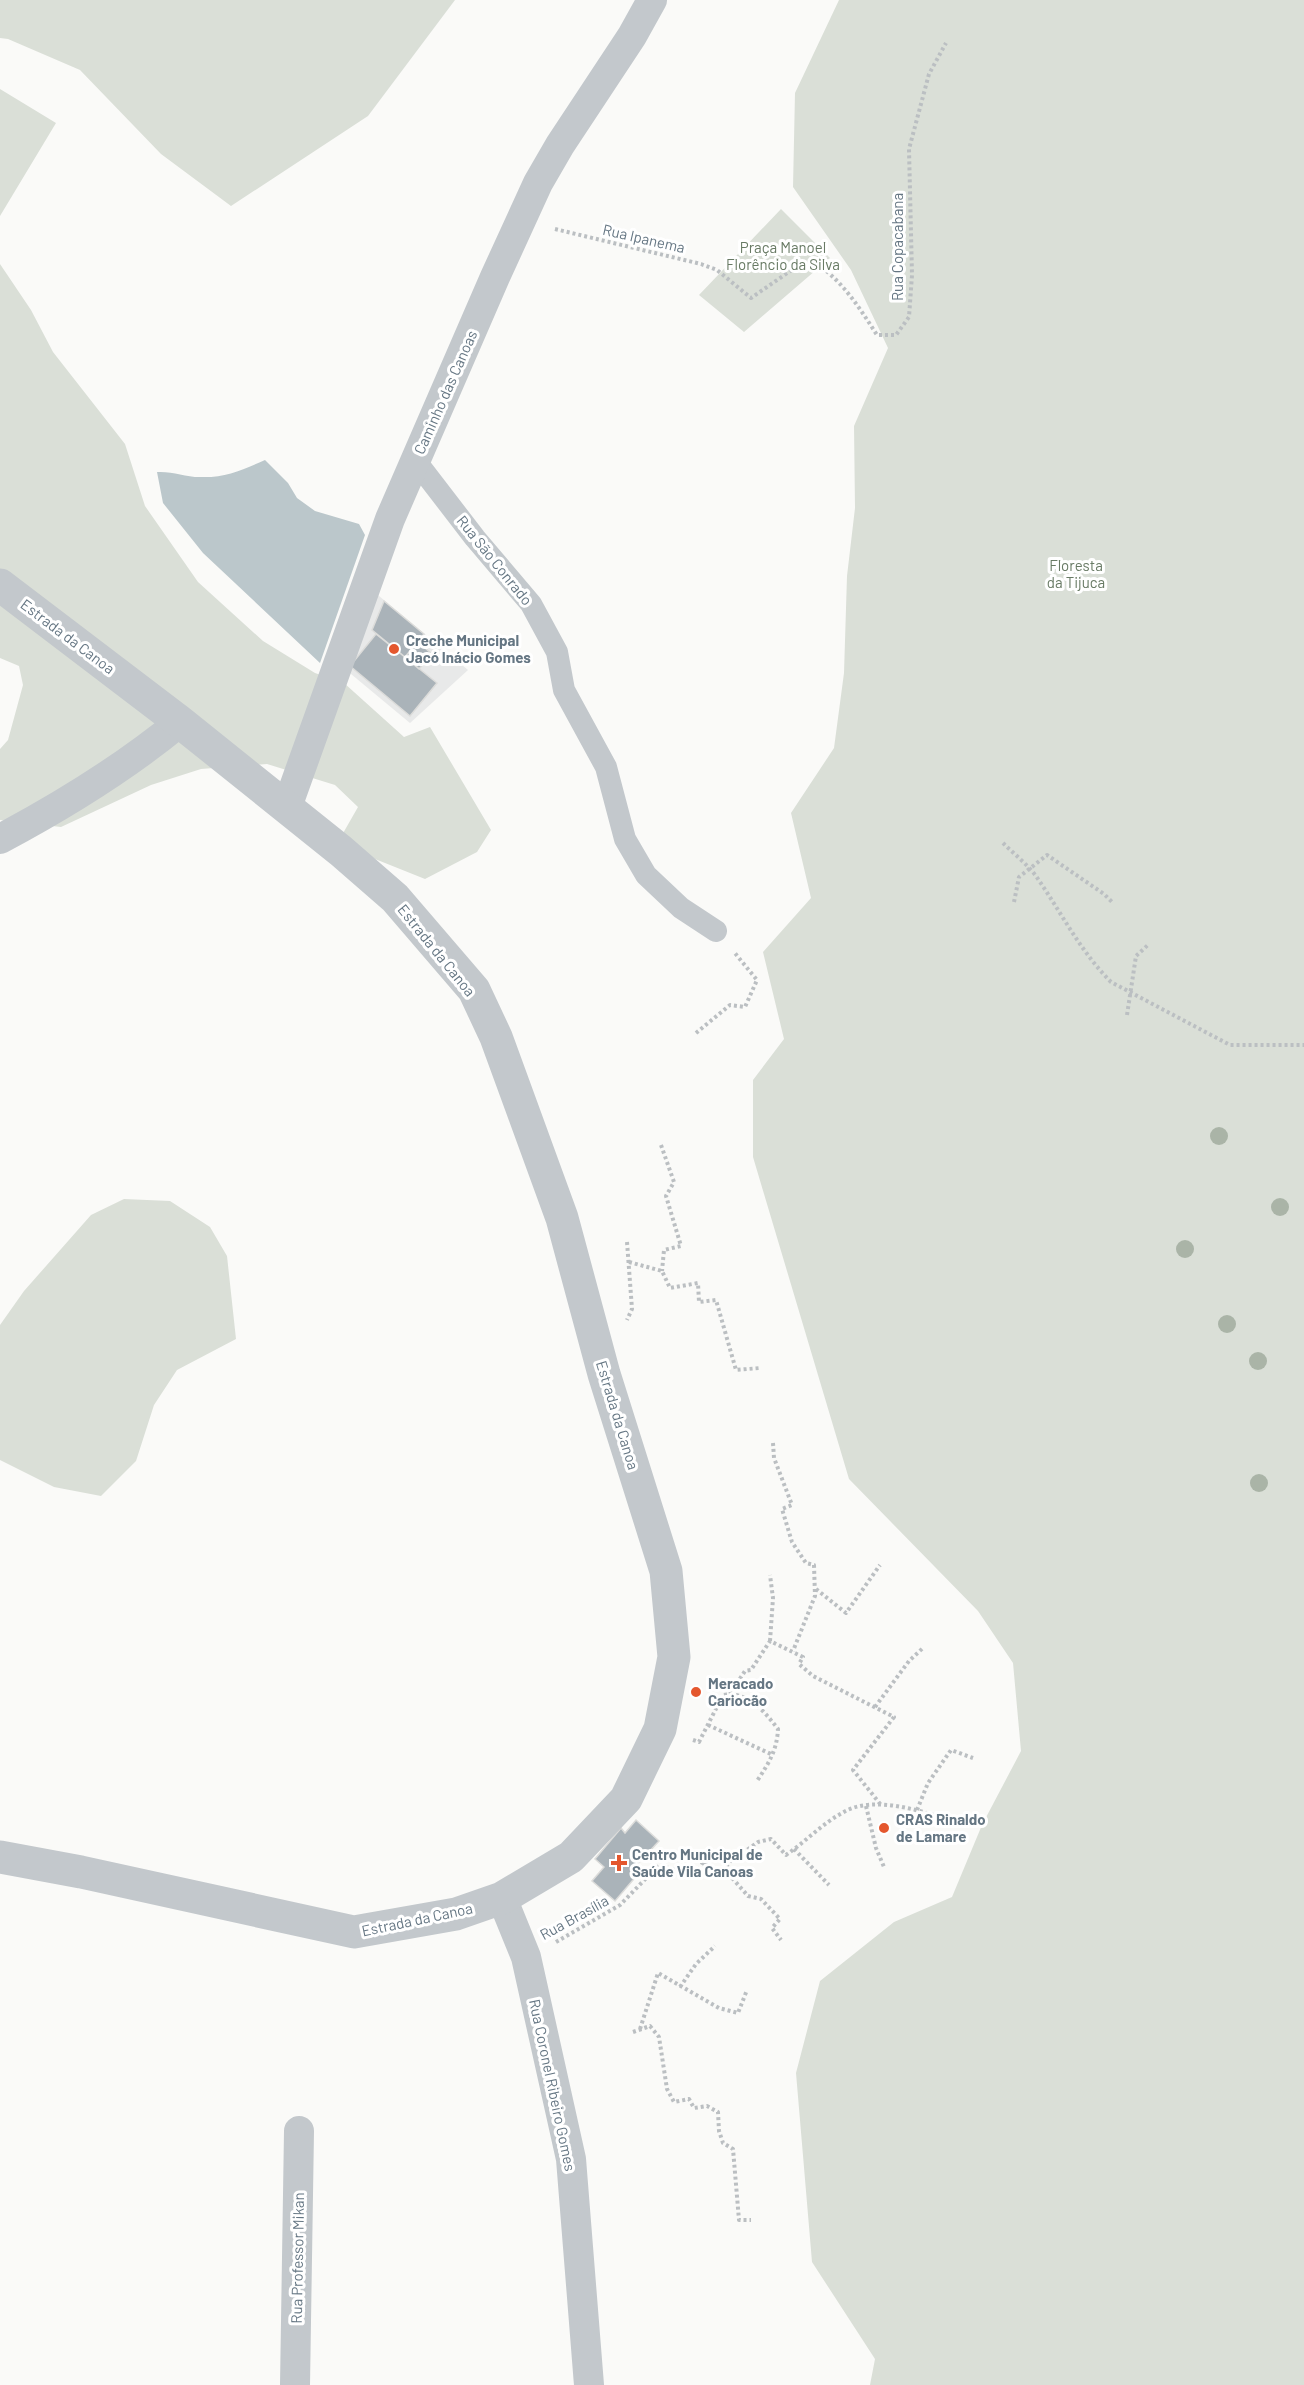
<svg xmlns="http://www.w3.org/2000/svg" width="1304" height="2385" font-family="Barlow,sans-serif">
  <rect width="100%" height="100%" fill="#fafaf8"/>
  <!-- built -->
  <path fill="#e8e9e9" d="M 373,591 L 468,670 L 410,723 L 339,664 Z"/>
  <!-- green -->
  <path fill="#dadfd7" d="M 0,0 L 455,0 L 368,116 L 231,206 L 161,154 L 80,70 L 8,39 L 0,38 Z
    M 839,0 L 1304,0 L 1304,2385 L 870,2385 L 875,2359 L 812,2262 L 796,2073 L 820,1981 L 894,1922 L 952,1897 L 982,1825 L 1021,1751 L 1013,1663 L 978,1611 L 849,1479 L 753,1157 L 753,1080 L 784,1039 L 763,952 L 811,898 L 791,813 L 834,748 L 844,673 L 847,576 L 855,508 L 854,426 L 888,348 L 851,270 L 793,187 L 795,93 Z
    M 0,89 L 56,123 L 0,216 Z
    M 781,209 L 830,258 L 744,332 L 699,295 Z
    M 0,264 L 31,310 L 53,352 L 125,444 L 145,506 L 198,582 L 263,641 L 315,673 L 344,683 L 404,737 L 430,727 L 491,830 L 477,852 L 425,879 L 375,859 L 342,835 L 358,807 L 335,785 L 267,764 L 201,769 L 151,785 L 61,827 L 0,820 L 0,749 L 8,740 L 23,685 L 19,666 L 0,658 Z
    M 124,1199 L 170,1201 L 210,1227 L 227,1256 L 236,1339 L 177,1370 L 154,1405 L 136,1461 L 101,1496 L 54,1487 L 0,1460 L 0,1325 L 24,1291 L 91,1215 Z"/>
  <!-- water -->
  <path fill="#bbc7cb" d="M 265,460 L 288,483 L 297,498 L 315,511 L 359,524 L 365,535 L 320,663 L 203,553 L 163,503 L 157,472 C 172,471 185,477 200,477 C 225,478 242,470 265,460 Z"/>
  <!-- building -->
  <path fill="#aab3b9" stroke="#dcdcda" stroke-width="1.5" d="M 384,601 L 424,634 L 405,657 L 372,630 Z
    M 376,634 L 437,683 L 410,716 L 350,666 Z
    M 418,642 L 432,654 L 419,669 L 405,657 Z
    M 636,1820 L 659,1841 L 634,1868 L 639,1873 L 615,1901 L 592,1881 L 604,1867 L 595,1859 L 621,1828 L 625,1833 Z"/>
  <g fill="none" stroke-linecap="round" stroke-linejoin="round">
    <!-- path -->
    <path stroke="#bbbfc2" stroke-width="4" stroke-dasharray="3 3" stroke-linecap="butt" d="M 555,229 L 701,264 L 717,270 L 751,298 L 799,265 L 814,262 C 842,280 859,307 877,335 L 896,335 L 909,317 L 912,275 L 909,149 L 929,74 L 946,43
      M 1003,843 C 1014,854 1027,864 1036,876 C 1061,912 1080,951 1111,982 L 1230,1045 L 1304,1045
      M 1014,902 L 1019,877 L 1047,855 L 1104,894 L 1112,902
      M 1127,1015 L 1136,956 L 1149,944
      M 696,1033 L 730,1005 L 745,1007 L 757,980 L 734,952
      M 661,1145 L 674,1182 L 666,1196 L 681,1246 L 664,1250 L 662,1271
      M 627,1242 L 632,1309 L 627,1320
      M 629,1262 L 662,1271 L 670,1288 L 698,1283 L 699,1302 L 716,1300 L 736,1370 L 760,1368
      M 773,1443 L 774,1458 L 792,1505 L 782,1509 L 792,1542 L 806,1563 L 814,1565 L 815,1596 L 793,1651
      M 816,1589 L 846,1613 L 880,1565
      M 770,1641 L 773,1598 L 770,1575
      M 730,1694 L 745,1671 L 751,1670 L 770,1641 L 803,1657 L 799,1664 L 813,1676 L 894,1717 L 853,1770 L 881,1805
      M 875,1707 L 909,1661 L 924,1647
      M 708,1725 L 773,1755
      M 693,1740 L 699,1742 L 723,1695 C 748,1691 764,1711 778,1729 C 777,1750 769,1763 757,1781
      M 866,1806 L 876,1848 L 884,1867
      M 917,1810 L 928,1783 L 951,1750 L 973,1758
      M 794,1849 L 829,1885
      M 724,1869 L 748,1896 L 761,1899 L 780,1919 L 772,1928 L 781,1940
      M 556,1942 L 620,1905 L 659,1865 L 694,1876 L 704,1861 L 720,1875 L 737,1852 L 743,1853 L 758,1842 L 771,1839 L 786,1855 C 805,1842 822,1824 842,1813 C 874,1793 927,1813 959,1823
      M 680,1987 L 696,1964 L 715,1946
      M 640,2029 L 658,1973 L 719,2008 L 738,2013 L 747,1990
      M 633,2032 L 650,2026 L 659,2037 L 667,2089 L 674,2102 L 689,2099 L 694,2108 L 707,2106 L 718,2112 L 719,2131 L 723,2143 L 733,2149 L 739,2220 L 751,2220"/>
    <!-- pedestrian -->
    <path stroke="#c3c8cc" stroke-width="22" d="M 415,460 L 475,538 L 531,604 L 557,652 L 564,690 L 606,767 L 625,839 L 646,875 L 681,908 L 716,931"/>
    <!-- minor -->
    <path stroke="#c3c8cc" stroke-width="30" d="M 287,807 L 390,519 L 495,277 L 538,183 L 560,145 L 632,36 L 652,0
      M 0,839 C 64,805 124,768 180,722
      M 502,1898 L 526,1957 L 571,2159 L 589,2385
      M 295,2385 L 299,2131"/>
    <!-- tertiary -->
    <path stroke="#c3c8cc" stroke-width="33" d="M 0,585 L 180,722 L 341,851 L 395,898 L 474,990 L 496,1037 L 562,1218 L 604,1374 L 666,1571 L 674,1657 L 660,1729 L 626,1799 L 571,1857 L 502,1898 L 456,1914 L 354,1932 L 81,1872 L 0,1857"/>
  </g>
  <!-- trees -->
  <g fill="#aab4a7">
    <circle cx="1219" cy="1136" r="9"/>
    <circle cx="1280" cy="1207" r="9"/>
    <circle cx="1185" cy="1249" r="9"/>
    <circle cx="1227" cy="1324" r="9"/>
    <circle cx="1258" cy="1361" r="9"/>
    <circle cx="1259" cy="1483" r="9"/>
  </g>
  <!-- markers -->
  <g fill="#e4572e" stroke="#fff" stroke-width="2">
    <circle cx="394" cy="649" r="6"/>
    <circle cx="696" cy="1692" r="6"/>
    <circle cx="884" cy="1828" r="6"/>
    <path d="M616 1854h6v6h6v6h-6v6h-6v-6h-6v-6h6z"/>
  </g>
  <g text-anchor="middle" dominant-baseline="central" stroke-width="6" stroke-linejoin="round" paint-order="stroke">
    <!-- street labels -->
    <g font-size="15" fill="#657683" stroke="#fff">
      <text transform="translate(644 238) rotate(13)">Rua Ipanema</text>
      <text transform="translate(897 247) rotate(-90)">Rua Copacabana</text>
      <text transform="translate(445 392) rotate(-66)">Caminho das Canoas</text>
      <text transform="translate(495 560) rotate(51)">Rua São Conrado</text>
      <text transform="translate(68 636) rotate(37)">Estrada da Canoa</text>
      <text transform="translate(437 950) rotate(51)">Estrada da Canoa</text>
      <text transform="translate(618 1415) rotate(73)">Estrada da Canoa</text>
      <text transform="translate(574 1917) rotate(-29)">Rua Brasília</text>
      <text transform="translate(417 1919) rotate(-12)">Estrada da Canoa</text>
      <text transform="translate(553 2085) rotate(78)">Rua Coronel Ribeiro Gomes</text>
      <text transform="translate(297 2258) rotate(-89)">Rua Professor Mikan</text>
    </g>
    <!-- park labels -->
    <g font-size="15" fill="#687a64" stroke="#fff">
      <text x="783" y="247">Praça Manoel<tspan x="783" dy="17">Florêncio da Silva</tspan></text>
      <text x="1076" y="565">Floresta<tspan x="1076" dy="17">da Tijuca</tspan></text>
    </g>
    <!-- poi labels -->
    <g font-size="15" font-weight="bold" fill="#657683" stroke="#fff" text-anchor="start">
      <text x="406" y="640">Creche Municipal<tspan x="406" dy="17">Jacó Inácio Gomes</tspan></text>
      <text x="708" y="1683">Meracado<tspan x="708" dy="17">Cariocão</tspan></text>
      <text x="896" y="1819">CRAS Rinaldo<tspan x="896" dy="17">de Lamare</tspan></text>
      <text x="632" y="1854">Centro Municipal de<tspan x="632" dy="17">Saúde Vila Canoas</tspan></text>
    </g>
  </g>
</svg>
